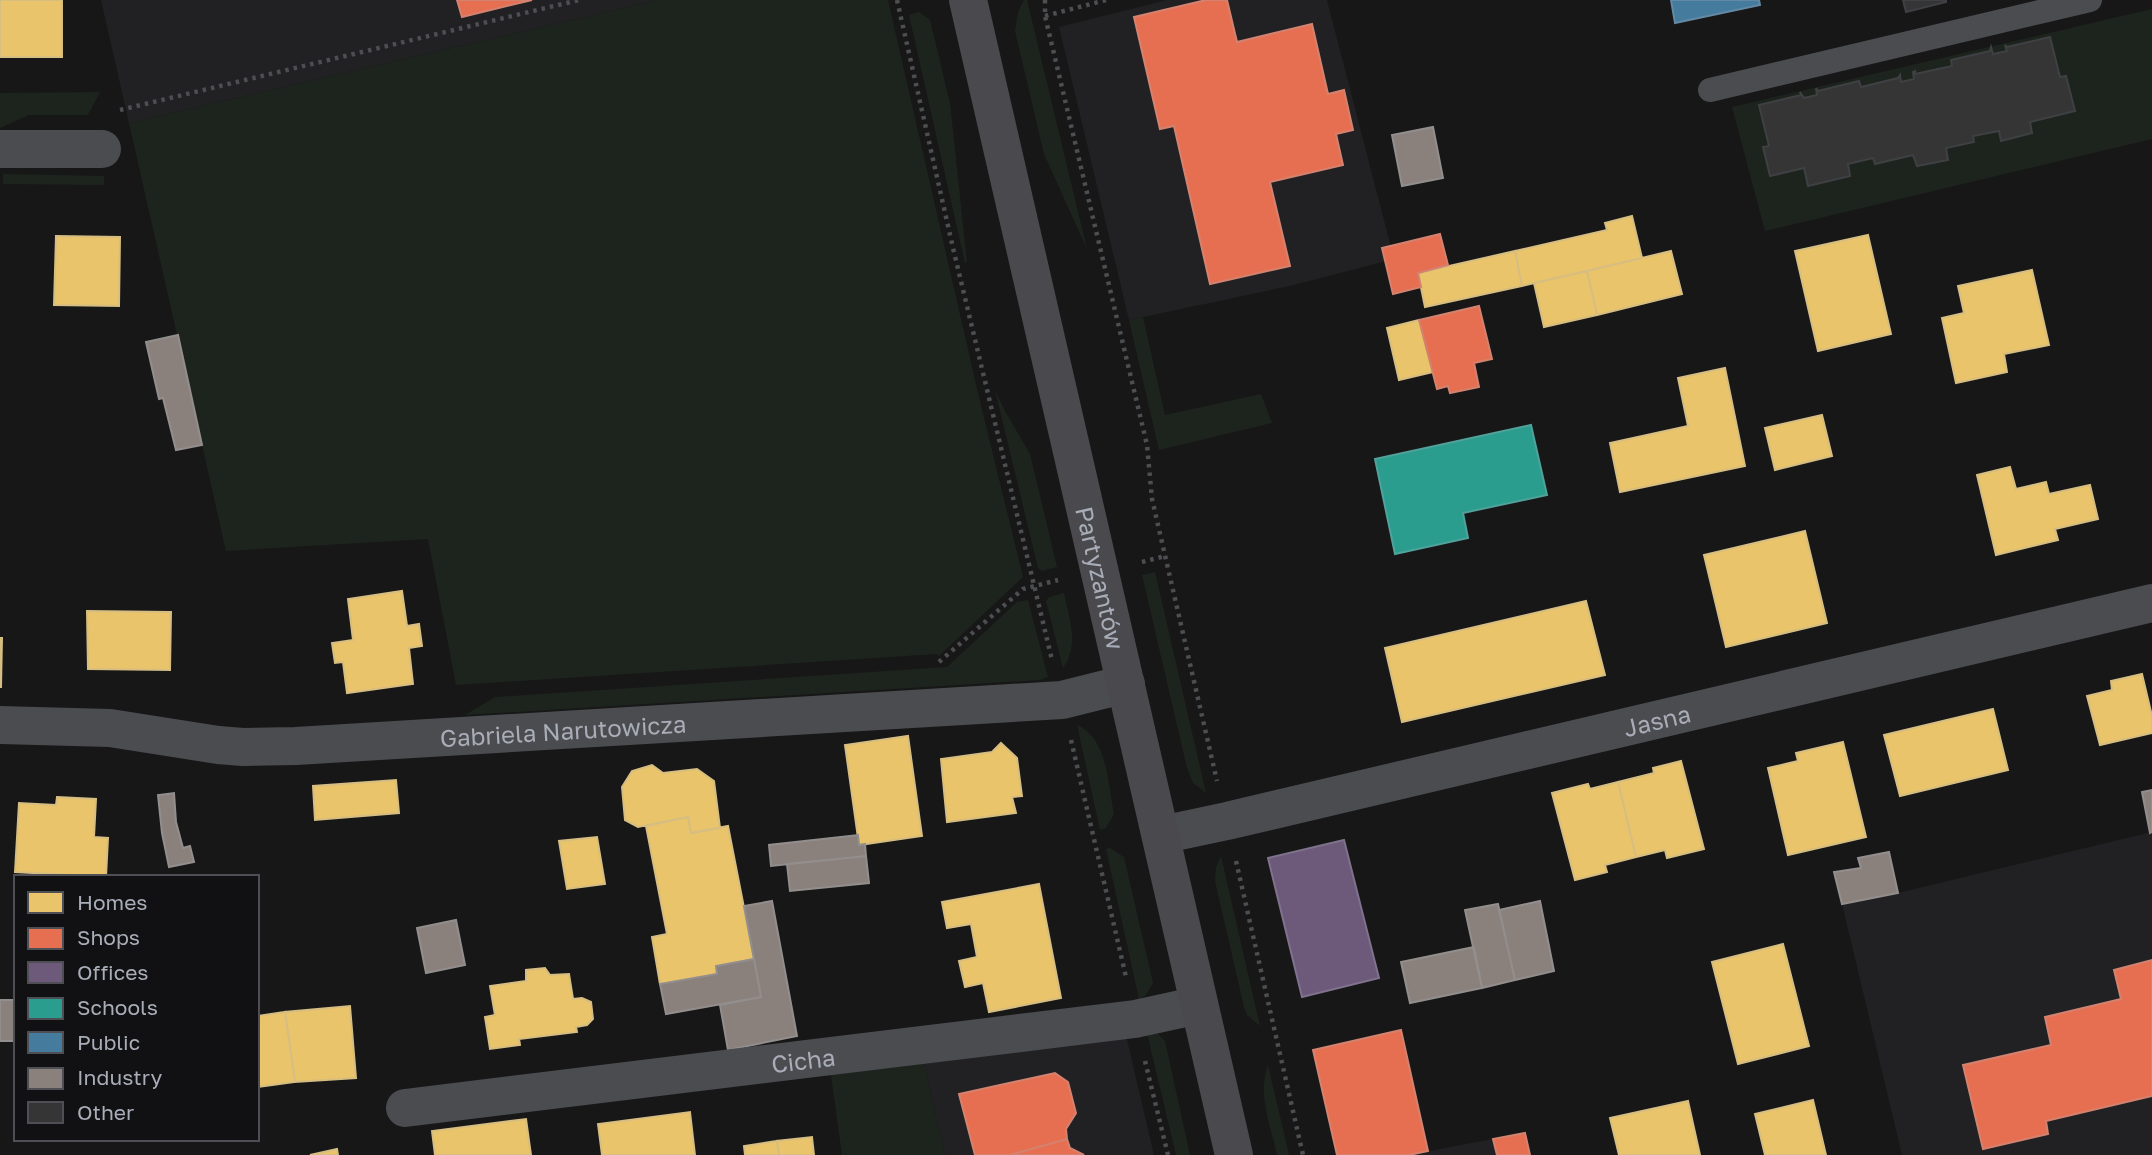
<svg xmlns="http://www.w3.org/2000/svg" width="2152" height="1155" font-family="'Golos Text',sans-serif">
  <rect width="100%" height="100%" fill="#171717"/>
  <!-- built -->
  <path fill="#212123" d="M 101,0 L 658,0 L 129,123 Z
    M 1167,0 L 1327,0 L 1394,259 L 1294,285 L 1129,320 L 1059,27 Z
    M 2152,832 L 2152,1155 L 1902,1155 L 1842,904 L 1898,893 Z
    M 1125,1031 L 1154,1155 L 945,1155 L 923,1059 Z
    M 1523,1132 L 1529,1155 L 1409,1155 L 1492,1139 Z"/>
  <!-- green -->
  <path fill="#1d241e" d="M 658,0 L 888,0 L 978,393 L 1023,577 L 939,656 L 937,654 L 456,685 L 428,539 L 226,551 L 129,123 Z
    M 1024,0 L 1027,0 L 1087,249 L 1044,154 L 1015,31 L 1018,12 Z
    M 2152,9 L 2152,139 L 1765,231 L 1732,107 Z
    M 919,12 L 930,20 L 950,103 L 967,262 L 965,263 L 909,15 Z
    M 100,92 L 88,115 L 29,115 L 0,128 L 0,93 Z
    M 3,174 L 104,176 L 104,185 L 3,184 Z
    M 1143,317 L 1165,415 L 1261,394 L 1272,423 L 1159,450 L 1129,320 Z
    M 995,390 L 1005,411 L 1030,454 L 1057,567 L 1042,571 L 1038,568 Z
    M 1155,572 L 1206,793 L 1193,783 L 1187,768 L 1142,575 Z
    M 1064,593 C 1069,619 1080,644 1063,668 L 1046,601 L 1049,597 Z
    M 1028,600 L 1048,677 L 1040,680 L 465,715 L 495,697 L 947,667 L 1017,602 Z
    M 1077,725 C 1108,738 1108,785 1114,814 L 1106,828 L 1100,830 Z
    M 1110,848 L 1124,857 L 1153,983 L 1146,995 L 1139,999 L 1106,849 Z
    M 1221,856 L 1260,1026 L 1247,1015 L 1244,1007 L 1215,881 L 1216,867 Z
    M 1146,1029 L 1157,1033 L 1165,1041 L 1190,1155 L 1176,1155 Z
    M 923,1059 L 945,1155 L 842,1155 L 830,1068 Z
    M 1268,1065 L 1289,1155 L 1277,1155 C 1271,1127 1257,1093 1268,1065 Z"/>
  <!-- homes -->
  <path fill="#e9c46a" stroke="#d6bd81" stroke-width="2" d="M 0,0 L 62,0 L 62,57 L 0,57 Z
    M 1632,216 L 1642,258 L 1522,286 L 1515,251 L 1607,230 L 1605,223 Z
    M 1868,235 L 1891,334 L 1818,351 L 1795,251 Z
    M 56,236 L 120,237 L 119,306 L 54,305 Z
    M 1515,251 L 1522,286 L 1425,307 L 1418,273 Z
    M 1671,251 L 1682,294 L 1597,315 L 1587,271 Z
    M 2032,270 L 2049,345 L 2004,354 L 2007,372 L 1956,383 L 1942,318 L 1964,313 L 1958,286 Z
    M 1587,271 L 1597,315 L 1544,327 L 1534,283 Z
    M 1419,320 L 1433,372 L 1399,380 L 1387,328 Z
    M 1725,368 L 1745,466 L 1620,492 L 1610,443 L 1688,426 L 1678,378 Z
    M 1822,415 L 1832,456 L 1775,470 L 1765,428 Z
    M 2010,467 L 2016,489 L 2046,482 L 2049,494 L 2090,485 L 2098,519 L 2055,529 L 2058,540 L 1996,555 L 1977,475 Z
    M 1805,531 L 1827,623 L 1726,647 L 1704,555 Z
    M 402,591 L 407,626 L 419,624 L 422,646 L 409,648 L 413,684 L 347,693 L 343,662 L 335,663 L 332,643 L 353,640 L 348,599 Z
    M 1586,601 L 1605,675 L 1402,722 L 1385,648 Z
    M 87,611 L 171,612 L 170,670 L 88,669 Z
    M 0,638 L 2,638 L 1,687 L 0,687 Z
    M 2142,674 L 2152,716 L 2152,733 L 2100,745 L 2087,696 L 2112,690 L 2111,681 Z
    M 1993,709 L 2008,770 L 1900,796 L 1884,735 Z
    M 908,736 L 922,836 L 859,845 L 845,745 Z
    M 1843,742 L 1866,837 L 1788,855 L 1768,768 L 1798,761 L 1796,753 Z
    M 1001,743 L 1017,758 L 1022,796 L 1012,797 L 1016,813 L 947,822 L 941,759 L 992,752 Z
    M 1681,761 L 1704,849 L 1667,858 L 1665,850 L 1636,857 L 1618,782 L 1654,773 L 1653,768 Z
    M 652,765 L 663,773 L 697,769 L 714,781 L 720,828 L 691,833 L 688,817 L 638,827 L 625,820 L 622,787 L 632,771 Z
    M 396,780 L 399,813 L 315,820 L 313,786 Z
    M 1618,782 L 1636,857 L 1605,865 L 1607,872 L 1575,880 L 1552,793 L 1588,784 L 1590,789 Z
    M 57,797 L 96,799 L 94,837 L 108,838 L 106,877 L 15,872 L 19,803 L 56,805 Z
    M 688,817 L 691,833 L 728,826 L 754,959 L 716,966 L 717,974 L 660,984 L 652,937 L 667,934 L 646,826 Z
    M 597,837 L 605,884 L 567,889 L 559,841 Z
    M 1039,884 L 1061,998 L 989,1012 L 983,983 L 965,987 L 959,961 L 977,957 L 971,924 L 947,928 L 942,902 Z
    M 1783,944 L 1809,1046 L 1738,1064 L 1712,962 Z
    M 545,968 L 550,975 L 569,974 L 573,999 L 582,998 L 591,1002 L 593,1019 L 587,1025 L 576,1027 L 577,1032 L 519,1039 L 520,1045 L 490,1049 L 485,1017 L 495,1015 L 490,986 L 526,981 L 526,970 Z
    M 350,1006 L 356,1078 L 295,1082 L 285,1012 Z
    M 285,1012 L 295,1082 L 257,1087 L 257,1016 Z
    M 1813,1100 L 1826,1155 L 1765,1155 L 1755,1114 Z
    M 1688,1101 L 1700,1155 L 1619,1155 L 1610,1118 Z
    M 690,1112 L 695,1155 L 602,1155 L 598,1124 Z
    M 526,1119 L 531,1155 L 435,1155 L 432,1131 Z
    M 812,1137 L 814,1155 L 779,1155 L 777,1141 Z
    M 777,1141 L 779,1155 L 745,1155 L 744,1146 Z
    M 337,1149 L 338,1155 L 310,1155 Z"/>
  <!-- shops -->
  <path fill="#e76f51" stroke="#d48270" stroke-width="2" d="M 457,0 L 532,0 L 462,17 Z
    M 1206,0 L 1227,0 L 1237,42 L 1312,24 L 1328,94 L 1344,90 L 1353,130 L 1336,134 L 1343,165 L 1270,182 L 1290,266 L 1210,284 L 1174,126 L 1160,129 L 1134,17 Z
    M 1440,234 L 1448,265 L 1418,273 L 1421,287 L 1393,294 L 1382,248 Z
    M 1479,306 L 1492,359 L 1474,363 L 1479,387 L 1450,393 L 1448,386 L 1437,389 L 1419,320 Z
    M 2152,960 L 2152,1096 L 2046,1121 L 2048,1134 L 1983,1149 L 1963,1065 L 2051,1045 L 2045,1017 L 2121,999 L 2114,970 Z
    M 1401,1030 L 1428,1151 L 1409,1155 L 1337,1155 L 1313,1050 Z
    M 1055,1073 L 1068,1082 L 1076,1113 L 1066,1129 L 1067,1139 L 1010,1155 L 975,1155 L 959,1094 Z
    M 1525,1133 L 1530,1155 L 1497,1155 L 1493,1139 Z
    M 1067,1139 L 1070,1148 L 1084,1155 L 1010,1155 Z"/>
  <!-- offices -->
  <path fill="#6d597a" stroke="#7f728d" stroke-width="2" d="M 1344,840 L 1379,978 L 1302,997 L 1268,858 Z"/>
  <!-- schools -->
  <path fill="#2a9d8f" stroke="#50a29b" stroke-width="2" d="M 1531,425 L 1547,495 L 1463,513 L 1468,538 L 1395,554 L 1375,459 Z"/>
  <!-- public -->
  <path fill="#457b9d" stroke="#638aa5" stroke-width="2" d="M 1671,0 L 1759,0 L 1760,5 L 1675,23 Z"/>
  <!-- industry -->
  <path fill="#8a817c" stroke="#938e8e" stroke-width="2" d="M 1433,127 L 1443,178 L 1402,186 L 1392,135 Z
    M 178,335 L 202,445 L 176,450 L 163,398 L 159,399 L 146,342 Z
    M 2152,790 L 2152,832 L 2150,833 L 2142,792 Z
    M 174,793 L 176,822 L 183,848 L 190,846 L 194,862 L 169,867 L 162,833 L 158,795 Z
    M 858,835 L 859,845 L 865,844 L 866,856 L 771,866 L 769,845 Z
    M 1889,852 L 1898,893 L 1842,904 L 1834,872 L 1861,868 L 1858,858 Z
    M 866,856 L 869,883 L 790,891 L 787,864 Z
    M 772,901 L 797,1036 L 728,1050 L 720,1005 L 761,997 L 744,906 Z
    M 1540,901 L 1554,971 L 1515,980 L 1499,910 Z
    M 1498,904 L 1515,980 L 1482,988 L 1465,910 Z
    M 456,920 L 465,965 L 426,973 L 417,928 Z
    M 1474,947 L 1482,988 L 1410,1003 L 1401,962 Z
    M 754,959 L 761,997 L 666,1014 L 660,984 L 717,974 L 716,966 Z
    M 0,1000 L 16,1000 L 16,1041 L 0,1041 Z"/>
  <!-- building -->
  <path fill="#353536" stroke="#3f4043" stroke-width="2" d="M 1903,0 L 1946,0 L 1946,2 L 1906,12 Z
    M 2050,37 L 2060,77 L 2066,76 L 2075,111 L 2030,122 L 2032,133 L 2001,141 L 1999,131 L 1973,136 L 1974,142 L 1946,148 L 1948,160 L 1917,166 L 1913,155 L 1875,164 L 1873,158 L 1848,164 L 1850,176 L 1808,186 L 1804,168 L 1770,176 L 1763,147 L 1769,146 L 1759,105 L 1801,95 L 1800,92 L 1804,98 L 1817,95 L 1816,88 L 1818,91 L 1859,81 L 1861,87 L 1898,78 L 1900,75 L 1901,82 L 1914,79 L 1913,72 L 1915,71 L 1915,74 L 1952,66 L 1951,60 L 1990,51 L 1991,47 L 1993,54 L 2007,51 L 2005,45 L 2007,47 Z"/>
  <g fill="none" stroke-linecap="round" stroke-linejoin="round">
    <!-- path -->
    <path stroke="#4d4e52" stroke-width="4.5" stroke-dasharray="3.5 5" stroke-linecap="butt" d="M 897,0 L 953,248 L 1052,660
      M 1045,0 L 1045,16 L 1147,445 L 1152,499 L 1217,781
      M 1045,16 L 1106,0
      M 120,110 L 579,0
      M 1142,562 L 1165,556
      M 939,662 L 1023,589 L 1058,580
      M 1071,740 L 1126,977
      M 1236,861 L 1303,1155
      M 1145,1061 L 1168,1155"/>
    <!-- lane -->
    <path stroke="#4b4c50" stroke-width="24" d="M 1710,90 L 2090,0"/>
    <!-- street -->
    <g stroke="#4b4c50" stroke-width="38">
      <path d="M 0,149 L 102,149"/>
      <path id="s1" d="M 0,725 L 110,728 L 218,745 L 243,747 L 296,746 L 1062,700 L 1126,684"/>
      <path id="s2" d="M 1161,835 L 1227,821 L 2152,603"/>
      <path id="s3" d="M 405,1108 L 1135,1019 L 1199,1005"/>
    </g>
    <!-- secondary -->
    <path stroke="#4a4a4e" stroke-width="38" id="s4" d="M 968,0 L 1234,1155"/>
  </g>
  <g text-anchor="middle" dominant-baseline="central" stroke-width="7" stroke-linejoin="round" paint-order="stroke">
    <!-- street labels -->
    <g font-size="24" fill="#a8adb8" stroke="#111113">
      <text stroke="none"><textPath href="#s4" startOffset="593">Partyzantów</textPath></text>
      <text stroke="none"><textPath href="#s2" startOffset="509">Jasna</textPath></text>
      <text stroke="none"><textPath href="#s1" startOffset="565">Gabriela Narutowicza</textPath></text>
      <text stroke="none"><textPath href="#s3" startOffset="401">Cicha</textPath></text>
    </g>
  </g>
  <!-- legend -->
  <rect x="14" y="875" width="245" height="266" fill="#111113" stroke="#4d4f55" stroke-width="2"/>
  <rect x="28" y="892" width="35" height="21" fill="#e9c46a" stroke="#4d4f55" stroke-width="2"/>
  <text x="77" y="910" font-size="21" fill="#a8adb8">Homes</text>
  <rect x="28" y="928" width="35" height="21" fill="#e76f51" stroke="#4d4f55" stroke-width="2"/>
  <text x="77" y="945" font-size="21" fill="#a8adb8">Shops</text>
  <rect x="28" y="962" width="35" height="21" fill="#6d597a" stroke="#4d4f55" stroke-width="2"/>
  <text x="77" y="980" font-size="21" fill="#a8adb8">Offices</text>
  <rect x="28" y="998" width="35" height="21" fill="#2a9d8f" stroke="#4d4f55" stroke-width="2"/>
  <text x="77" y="1015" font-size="21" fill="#a8adb8">Schools</text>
  <rect x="28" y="1032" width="35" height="21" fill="#457b9d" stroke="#4d4f55" stroke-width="2"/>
  <text x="77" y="1050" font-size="21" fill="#a8adb8">Public</text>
  <rect x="28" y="1068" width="35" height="21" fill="#8a817c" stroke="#4d4f55" stroke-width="2"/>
  <text x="77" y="1085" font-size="21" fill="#a8adb8">Industry</text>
  <rect x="28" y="1102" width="35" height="21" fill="#353536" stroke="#4d4f55" stroke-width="2"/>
  <text x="77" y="1120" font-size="21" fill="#a8adb8">Other</text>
</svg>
